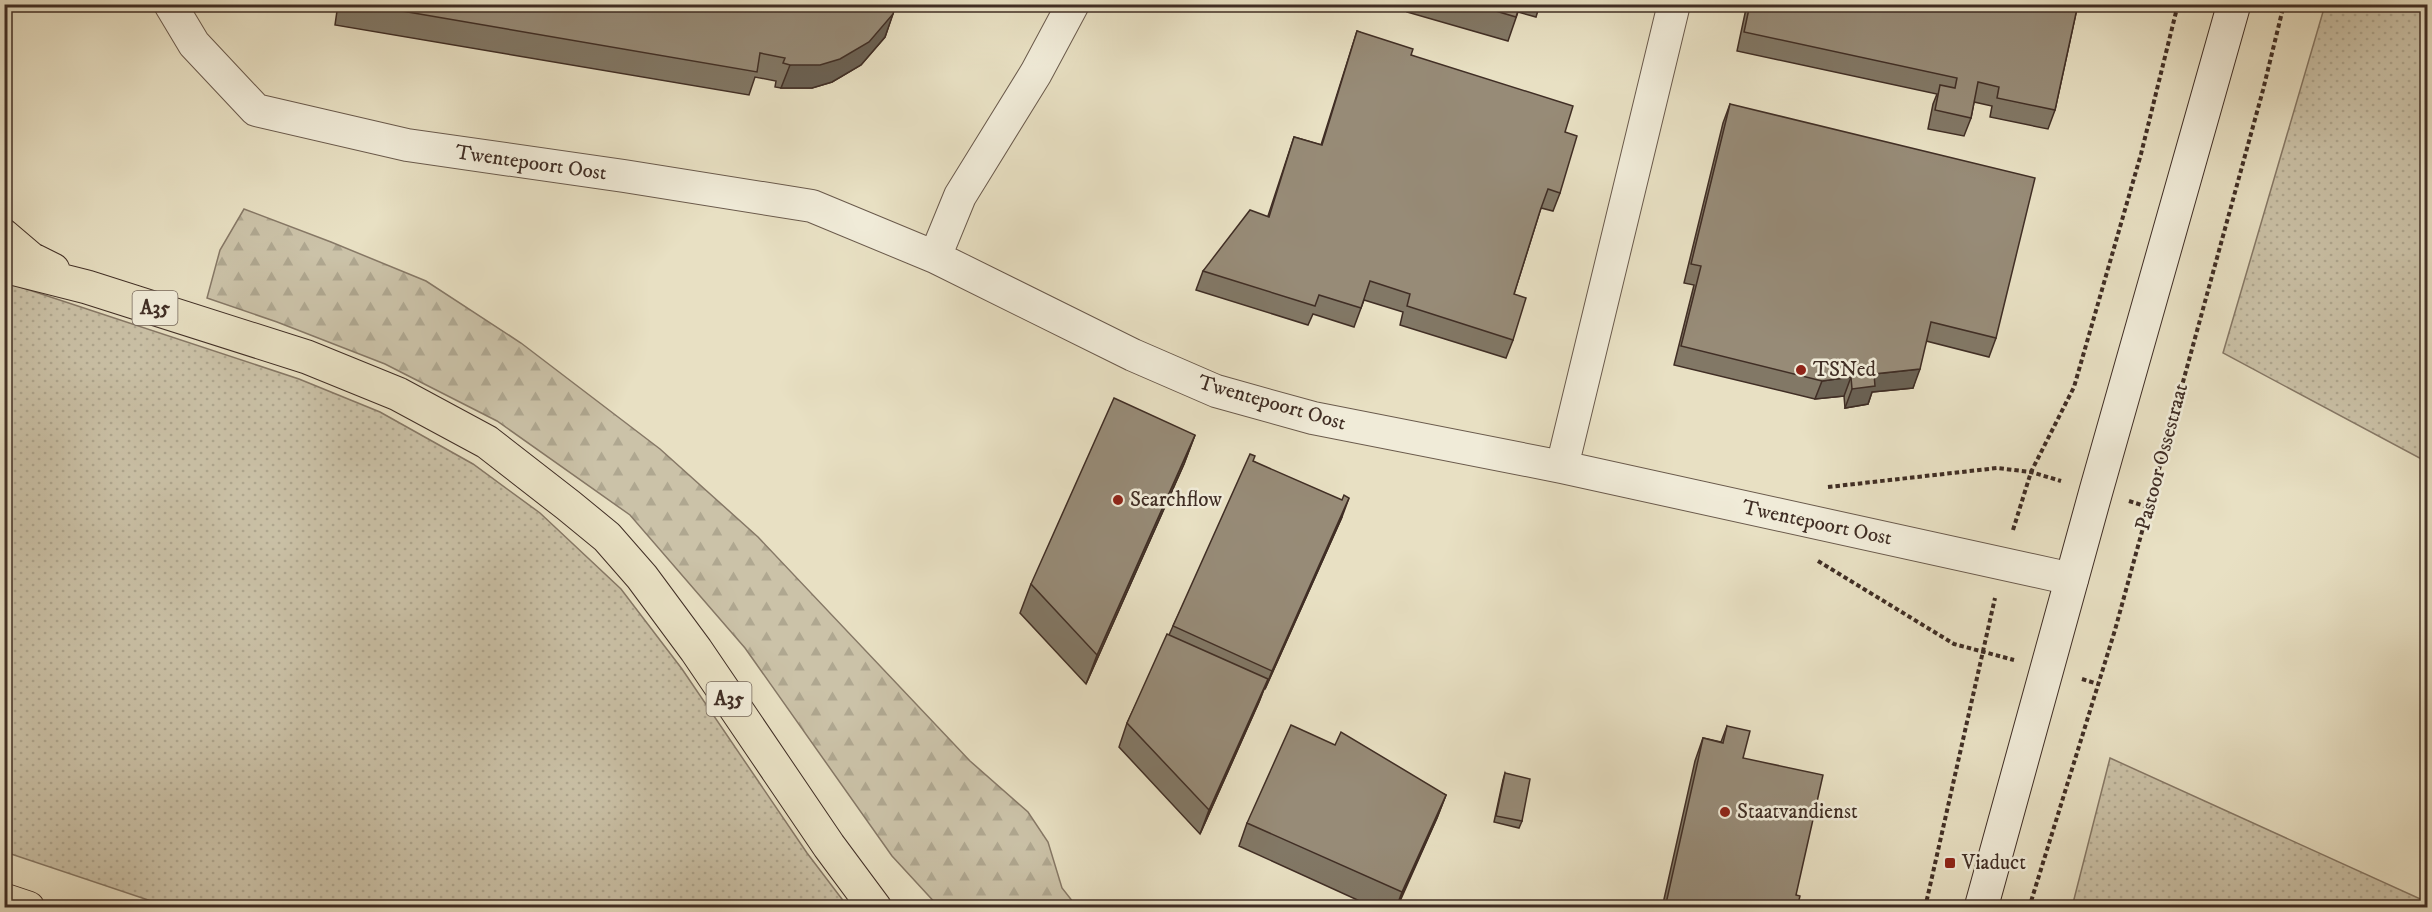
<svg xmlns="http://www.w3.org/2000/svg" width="2432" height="912" font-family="'IM FELL DW Pica',serif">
  <defs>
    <pattern id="grass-dots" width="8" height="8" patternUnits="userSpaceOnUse" patternTransform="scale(1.5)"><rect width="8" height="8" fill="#cbc2a8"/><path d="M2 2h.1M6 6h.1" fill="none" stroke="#afa790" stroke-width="1.8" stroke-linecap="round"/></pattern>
    <pattern id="forest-firs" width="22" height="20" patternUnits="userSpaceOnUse" patternTransform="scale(1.5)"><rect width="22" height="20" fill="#cbc2a8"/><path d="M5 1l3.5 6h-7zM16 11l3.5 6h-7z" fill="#afa790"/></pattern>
  </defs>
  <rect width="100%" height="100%" fill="#e8e0c3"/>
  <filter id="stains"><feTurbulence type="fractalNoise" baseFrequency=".00333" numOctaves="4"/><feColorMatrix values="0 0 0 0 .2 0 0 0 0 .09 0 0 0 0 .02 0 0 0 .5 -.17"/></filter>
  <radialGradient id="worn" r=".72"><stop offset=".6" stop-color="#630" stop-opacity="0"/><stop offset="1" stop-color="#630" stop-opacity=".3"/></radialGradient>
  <!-- grass -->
  <path fill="url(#grass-dots)" stroke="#867866" stroke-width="1.5" d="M 2325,5 L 2427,5 L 2427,462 L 2223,353 Z
    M 5,282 L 299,379 L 380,412 L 473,464 L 540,513 L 621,589 L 682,669 L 807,853 L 848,907 L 169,907 L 5,852 Z
    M 2110,758 L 2427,902 L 2427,907 L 2072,907 Z"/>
  <!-- forest -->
  <path fill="url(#forest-firs)" stroke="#867866" stroke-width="1.5" d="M 244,209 L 331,242 L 426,281 L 521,343 L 660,449 L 758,537 L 970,761 L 1028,812 L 1048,842 L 1062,888 L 1077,907 L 939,907 L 892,856 L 745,648 L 630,515 L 497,421 L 385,364 L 277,322 L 207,298 L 220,250 Z"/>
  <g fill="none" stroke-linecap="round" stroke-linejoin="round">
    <!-- minor casing -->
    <g stroke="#6a5a4c" stroke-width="34">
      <path id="minor" d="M 170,4 L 194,44 L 256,110 L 407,145 L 624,176 L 812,206 L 935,257 L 1133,355 L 1216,391 L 1313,418 L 1562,467 L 2072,579
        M 935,257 L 960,196 L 1036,73 L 1073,4
        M 1562,467 L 1674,4"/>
    </g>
    <!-- secondary casing -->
    <g stroke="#402e25" stroke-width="35">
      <path id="secondary" d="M 1981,908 L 2096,491 L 2234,4"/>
    </g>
    <!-- motorway casing -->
    <g stroke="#402e25" stroke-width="35">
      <path id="motorway" d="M 4,236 L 31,259 L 53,270
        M 4,266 L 87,287 L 307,357 L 398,394 L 487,442 L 568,505 L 607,537 L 642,577 L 696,650 L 829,846 L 875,908
        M 4,900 L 28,908"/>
    </g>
    <!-- path -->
    <path stroke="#402e25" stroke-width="4" stroke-dasharray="4.5 3" stroke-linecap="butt" d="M 1828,487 L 1997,468 L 2031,472 L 2061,481
      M 2129,501 L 2148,507
      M 2013,530 L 2031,472 L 2074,387 L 2141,154 L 2178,4
      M 1818,561 L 1954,644 L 2014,660
      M 2082,679 L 2098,684
      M 1925,908 L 1995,598
      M 2029,908 L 2115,630 L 2263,90 L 2284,4"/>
    <!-- minor -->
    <use href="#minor" stroke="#f0ebd8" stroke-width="32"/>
    <!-- secondary -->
    <use href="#secondary" stroke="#f0ebd8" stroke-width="33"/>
    <!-- motorway -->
    <use href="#motorway" stroke="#e8e0c3" stroke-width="33"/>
  </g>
  <!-- wall -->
  <path fill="#827866" stroke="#402e25" stroke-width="1.5" d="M 338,4 L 896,4 L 885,37 L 861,65 L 832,82 L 812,88 L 781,88 L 775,87 L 776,81 L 755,77 L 749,95 L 335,25 Z
    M 1409,4 L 1540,4 L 1536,17 L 1518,12 L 1508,41 L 1407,12 Z
    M 1747,4 L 2078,4 L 2055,110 L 2048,129 L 1990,117 L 1992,106 L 1974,102 L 1971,118 L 1964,136 L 1928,129 L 1933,104 L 1937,94 L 1737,51 Z
    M 1357,31 L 1411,55 L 1565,132 L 1560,193 L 1553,211 L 1541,208 L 1514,294 L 1513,340 L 1506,358 L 1400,325 L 1403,312 L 1364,300 L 1354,327 L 1313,314 L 1308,325 L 1196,290 L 1203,271 L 1268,216 L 1294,137 L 1321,145 Z
    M 1730,104 L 1996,338 L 1989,357 L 1926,341 L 1913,388 L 1872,392 L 1868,404 L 1845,408 L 1844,396 L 1815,399 L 1674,365 L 1694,285 L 1684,283 L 1723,123 Z
    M 1195,435 L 1184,464 L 1086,684 L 1020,613 L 1031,584 Z
    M 1253,461 L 1342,517 L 1265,689 L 1264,689 L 1259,702 L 1200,834 L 1119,747 L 1127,723 L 1169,635 L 1173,626 Z
    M 1727,726 L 1743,758 L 1796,895 L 1797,908 L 1662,908 L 1695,761 L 1703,738 L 1721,742 Z
    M 1335,745 L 1446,795 L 1437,818 L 1397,908 L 1375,908 L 1239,846 L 1247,823 Z
    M 1505,773 L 1522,821 L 1519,828 L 1494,822 L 1503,780 Z"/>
  <!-- shaded-wall -->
  <path fill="#6a6153" stroke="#402e25" stroke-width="1.5" d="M 893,14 L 885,37 L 861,65 L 832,82 L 812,88 L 781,88 L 790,65 Z
    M 1920,369 L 1913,388 L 1872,392 L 1868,404 L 1845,408 L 1852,389 L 1874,374 Z
    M 1851,377 L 1844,396 L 1815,399 L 1822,381 Z
    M 1195,435 L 1184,464 L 1086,684 L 1097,655 Z
    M 1349,498 L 1342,517 L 1265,689 L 1272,671 Z
    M 1268,679 L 1259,702 L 1200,834 L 1209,810 Z
    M 1446,795 L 1437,818 L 1396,908 L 1402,892 Z"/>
  <!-- building -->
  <path fill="#978b77" stroke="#402e25" stroke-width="1.5" d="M 361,4 L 896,4 L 893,14 L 869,42 L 840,59 L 820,65 L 790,65 L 783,63 L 785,58 L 760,53 L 757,72 Z
    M 1472,4 L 1520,4 L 1516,17 Z
    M 1750,4 L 2078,4 L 2055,110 L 1997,98 L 1999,87 L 1978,82 L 1971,118 L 1935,110 L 1940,85 L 1955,88 L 1957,78 L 1744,32 Z
    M 1357,31 L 1413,49 L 1411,55 L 1573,106 L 1565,132 L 1577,136 L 1560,193 L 1548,189 L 1540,211 L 1514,294 L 1526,298 L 1513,340 L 1407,306 L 1410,294 L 1370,281 L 1361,308 L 1319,295 L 1315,306 L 1203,271 L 1250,210 L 1269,217 L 1294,137 L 1322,145 Z
    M 1730,104 L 2035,178 L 1996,338 L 1931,322 L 1920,369 L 1874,374 L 1875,386 L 1852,389 L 1851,377 L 1822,381 L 1681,346 L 1701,266 L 1691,264 Z
    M 1114,398 L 1195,435 L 1097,655 L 1031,584 Z
    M 1250,454 L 1255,456 L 1253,461 L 1342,500 L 1344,495 L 1349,498 L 1272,671 L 1173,626 Z
    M 1167,634 L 1268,679 L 1209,810 L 1127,723 Z
    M 1291,725 L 1335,745 L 1341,732 L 1446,795 L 1402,892 L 1247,823 Z
    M 1727,726 L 1750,731 L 1743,758 L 1823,775 L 1796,895 L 1800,896 L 1797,908 L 1665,908 L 1703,738 L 1723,743 Z
    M 1505,773 L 1530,779 L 1522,821 L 1496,816 Z"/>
  <!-- markers -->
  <g fill="#8f2418" stroke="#f0ebd8" stroke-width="2">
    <circle cx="1801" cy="370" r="6"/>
    <circle cx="1118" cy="500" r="6"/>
    <circle cx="1725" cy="812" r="6"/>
    <rect x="1944" y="857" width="12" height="12" rx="3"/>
  </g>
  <g text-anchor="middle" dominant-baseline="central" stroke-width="5" stroke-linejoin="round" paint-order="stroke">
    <!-- shield labels -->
    <g fill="#f0ebd8" stroke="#75675b" stroke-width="1.5">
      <rect x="132.5" y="291" width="45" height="34" rx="4.5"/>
      <rect x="706.5" y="682" width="45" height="34" rx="4.5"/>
    </g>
    <g font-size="20" font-weight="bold" fill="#402e25">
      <text x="155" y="308">A35</text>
      <text x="729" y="699">A35</text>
    </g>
    <!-- street labels -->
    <g font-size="21" fill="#402e25" stroke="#f0ebd8">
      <text transform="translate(531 163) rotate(8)">Twentepoort Oost</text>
      <text transform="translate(1272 403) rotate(16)">Twentepoort Oost</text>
      <text transform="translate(2162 457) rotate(-75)">Pastoor Ossestraat</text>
      <text transform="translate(1817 523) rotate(12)">Twentepoort Oost</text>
    </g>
    <!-- poi labels -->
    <g font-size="21" fill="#402e25" stroke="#f0ebd8" text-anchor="start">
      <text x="1813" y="370">TSNed</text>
      <text x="1130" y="500">Searchflow</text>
      <text x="1737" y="812">Staatvandienst</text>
      <text x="1962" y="863">Viaduct</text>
    </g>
  </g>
  <!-- margin -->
  <rect width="2432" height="912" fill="none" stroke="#e8e0c3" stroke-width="24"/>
  <rect x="6" y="6" width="2420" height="900" fill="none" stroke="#402e25" stroke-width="3"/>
  <rect x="12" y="12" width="2408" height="888" fill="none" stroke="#402e25" stroke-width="1.5"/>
  <rect width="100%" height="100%" filter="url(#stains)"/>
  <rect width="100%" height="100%" fill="url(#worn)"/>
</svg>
